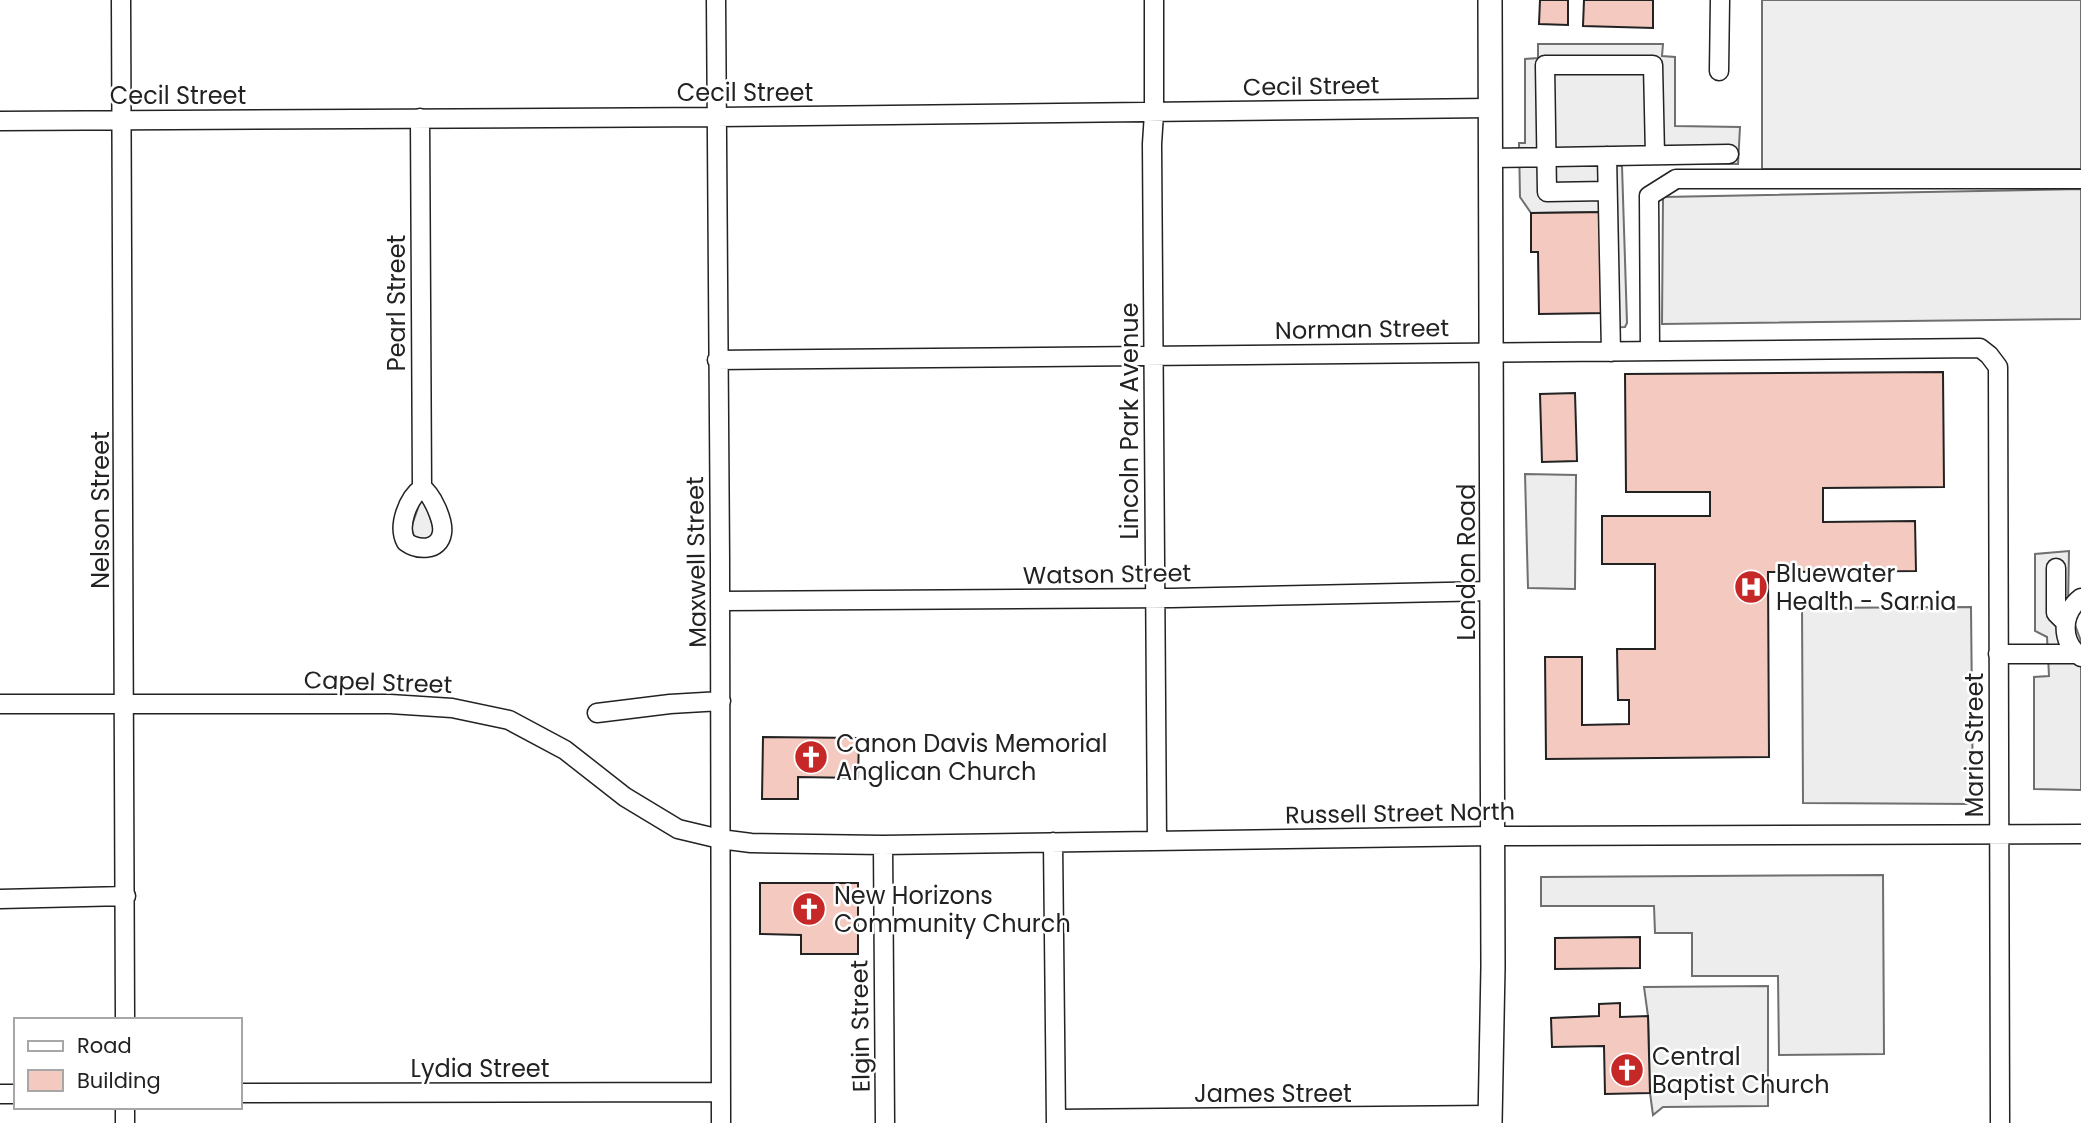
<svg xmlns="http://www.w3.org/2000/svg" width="2081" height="1123" font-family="Poppins,sans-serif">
  <rect width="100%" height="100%" fill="#fff"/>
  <!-- grass -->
  <path fill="#eee" stroke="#6f6f6f" stroke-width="2" d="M 1762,0 L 2081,0 L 2081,169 L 1762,169 Z
    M 420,502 L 425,502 L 434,530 L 431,536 L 424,540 L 415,538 L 411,528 Z"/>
  <!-- parking -->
  <path fill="#ededed" stroke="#6f6f6f" stroke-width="2" d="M 1538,44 L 1663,44 L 1662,56 L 1675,57 L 1675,126 L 1740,127 L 1738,164 L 1613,162 L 1613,165 L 1622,166 L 1627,323 L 1625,327 L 1603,328 L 1606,212 L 1531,213 L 1520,197 L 1519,143 L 1525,143 L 1525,59 L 1538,58 Z
    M 2081,189 L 2081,319 L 1662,324 L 1663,197 Z
    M 1525,474 L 1576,475 L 1575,589 L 1528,588 Z
    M 2069,551 L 2068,606 L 2081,641 L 2081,790 L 2034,789 L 2034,677 L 2049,676 L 2047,637 L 2035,631 L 2035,554 Z
    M 1971,607 L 1973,804 L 1803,803 L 1802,608 Z
    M 1883,875 L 1884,1054 L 1779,1055 L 1778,976 L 1692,976 L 1692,933 L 1655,933 L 1654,906 L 1541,906 L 1541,877 Z
    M 1768,986 L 1768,1106 L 1663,1107 L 1653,1115 L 1650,1093 L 1648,1016 L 1644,987 Z"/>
  <!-- building -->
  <path fill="#f3c9c0" stroke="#222" stroke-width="2" d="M 1540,0 L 1568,0 L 1568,25 L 1539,24 Z
    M 1584,0 L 1653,0 L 1653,28 L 1583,26 Z
    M 1606,212 L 1607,313 L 1539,314 L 1538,252 L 1531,252 L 1531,213 Z
    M 1943,372 L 1944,487 L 1823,488 L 1823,522 L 1915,521 L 1916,571 L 1768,572 L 1769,757 L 1546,759 L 1545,657 L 1582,657 L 1582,725 L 1629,724 L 1629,700 L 1618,700 L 1617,649 L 1655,649 L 1655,564 L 1602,564 L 1602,516 L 1710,516 L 1710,492 L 1626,492 L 1625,374 Z
    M 1575,393 L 1577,461 L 1542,462 L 1540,394 Z
    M 763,737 L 859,738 L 858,778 L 798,777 L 798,799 L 762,799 Z
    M 760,883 L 858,883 L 858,954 L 801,954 L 801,935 L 760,934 Z
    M 1640,937 L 1640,968 L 1555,969 L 1555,938 Z
    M 1620,1003 L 1620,1017 L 1648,1016 L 1650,1093 L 1605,1094 L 1604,1046 L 1552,1047 L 1551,1018 L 1599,1016 L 1599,1004 Z"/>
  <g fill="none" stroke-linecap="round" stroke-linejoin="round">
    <!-- minor casing -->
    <g stroke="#222" stroke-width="21">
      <path id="minor" d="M 121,0 L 125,1020
        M 716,0 C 719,374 722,749 721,1123
        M 1154,0 L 1154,113 L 1152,144 L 1157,841
        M 1719,71 L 1720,0
        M 420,118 L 422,488 C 408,498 397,526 406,542 C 417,550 439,552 442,533 C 444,521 432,494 422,488
        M 0,121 L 717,117 L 1490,108
        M 1607,156 L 1611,352
        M 1490,158 L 1729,154
        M 1607,191 L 1547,192 L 1545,65 L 1653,65 L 1655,155
        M 1650,351 L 1649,196 L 1676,179 L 2081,179
        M 717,360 L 1980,348 L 1989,355 L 1998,367 L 2000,1123
        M 2056,568 L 2056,613 L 2065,622
        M 2081,598 C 2061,613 2060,642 2081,657
        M 722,601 L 1172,598 L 1492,591
        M 1998,654 L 2076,654
        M 0,704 L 390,704 L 452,708 L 509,720 L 565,750 L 625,797 L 678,829 L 720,839 L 751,843 L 883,845 L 1492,836 L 2081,834
        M 597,713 L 670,704 L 721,701
        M 1053,842 L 1056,1123
        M 883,845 L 885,1123
        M 0,899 L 126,896
        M 240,1093 L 721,1092
        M 0,1094 L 16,1094
        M 125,1107 L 125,1123
        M 1056,1119 L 1490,1115"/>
    </g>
    <!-- major casing -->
    <g stroke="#222" stroke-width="26">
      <path id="major" d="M 1490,0 L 1493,967 L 1490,1123"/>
    </g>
    <!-- minor -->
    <use href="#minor" stroke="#fff" stroke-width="18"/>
    <!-- major -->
    <use href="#major" stroke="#fff" stroke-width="23"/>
  </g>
  <!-- icons -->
  <defs>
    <g id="hospital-disc" transform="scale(1.75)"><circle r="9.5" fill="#c62828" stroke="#fff"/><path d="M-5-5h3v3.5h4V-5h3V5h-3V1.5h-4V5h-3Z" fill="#fff"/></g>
    <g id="church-disc" transform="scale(1.75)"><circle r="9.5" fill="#c62828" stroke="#fff"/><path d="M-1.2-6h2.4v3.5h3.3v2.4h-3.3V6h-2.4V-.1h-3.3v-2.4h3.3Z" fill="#fff"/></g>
  </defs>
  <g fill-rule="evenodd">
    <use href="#hospital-disc" x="1751" y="587"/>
    <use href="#church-disc" x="811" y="757"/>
    <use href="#church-disc" x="809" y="909"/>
    <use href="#church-disc" x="1627" y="1070"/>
  </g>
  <g text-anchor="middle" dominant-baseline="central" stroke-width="5" stroke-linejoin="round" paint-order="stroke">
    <!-- street labels -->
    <g font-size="24" fill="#222" stroke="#fff">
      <text transform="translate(1311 86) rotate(-1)">Cecil Street</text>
      <text x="745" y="92">Cecil Street</text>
      <text x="178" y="95">Cecil Street</text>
      <text transform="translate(396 303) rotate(-90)">Pearl Street</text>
      <text transform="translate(1362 329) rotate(-1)">Norman Street</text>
      <text transform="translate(1129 421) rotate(-90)">Lincoln Park Avenue</text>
      <text transform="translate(100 510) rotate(-90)">Nelson Street</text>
      <text transform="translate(696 562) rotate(-91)">Maxwell Street</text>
      <text transform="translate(1466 562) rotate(-90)">London Road</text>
      <text transform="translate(1107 574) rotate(-1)">Watson Street</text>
      <text transform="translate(378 682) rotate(2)">Capel Street</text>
      <text transform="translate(1974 745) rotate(-90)">Maria Street</text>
      <text transform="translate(1400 813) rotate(-1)">Russell Street North</text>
      <text transform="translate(860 1026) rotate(-91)">Elgin Street</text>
      <text x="480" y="1068">Lydia Street</text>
      <text x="1273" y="1093">James Street</text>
    </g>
    <!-- poi labels -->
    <g font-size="24" fill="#222" stroke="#fff" text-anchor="start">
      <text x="1776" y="573">Bluewater<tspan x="1776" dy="28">Health - Sarnia</tspan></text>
      <text x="836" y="743">Canon Davis Memorial<tspan x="836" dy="28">Anglican Church</tspan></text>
      <text x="834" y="895">New Horizons<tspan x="834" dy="28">Community Church</tspan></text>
      <text x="1652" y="1056">Central<tspan x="1652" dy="28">Baptist Church</tspan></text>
    </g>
  </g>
  <!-- legend -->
  <rect x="14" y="1018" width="228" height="91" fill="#ffffff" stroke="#a7a7a7" stroke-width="2"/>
  <rect x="28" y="1041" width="35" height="10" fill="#ffffff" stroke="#a7a7a7" stroke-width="2"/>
  <text x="77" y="1053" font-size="21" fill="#222222">Road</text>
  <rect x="28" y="1070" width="35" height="21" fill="#f3c9c0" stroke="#a7a7a7" stroke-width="2"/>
  <text x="77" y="1088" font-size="21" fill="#222222">Building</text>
</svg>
